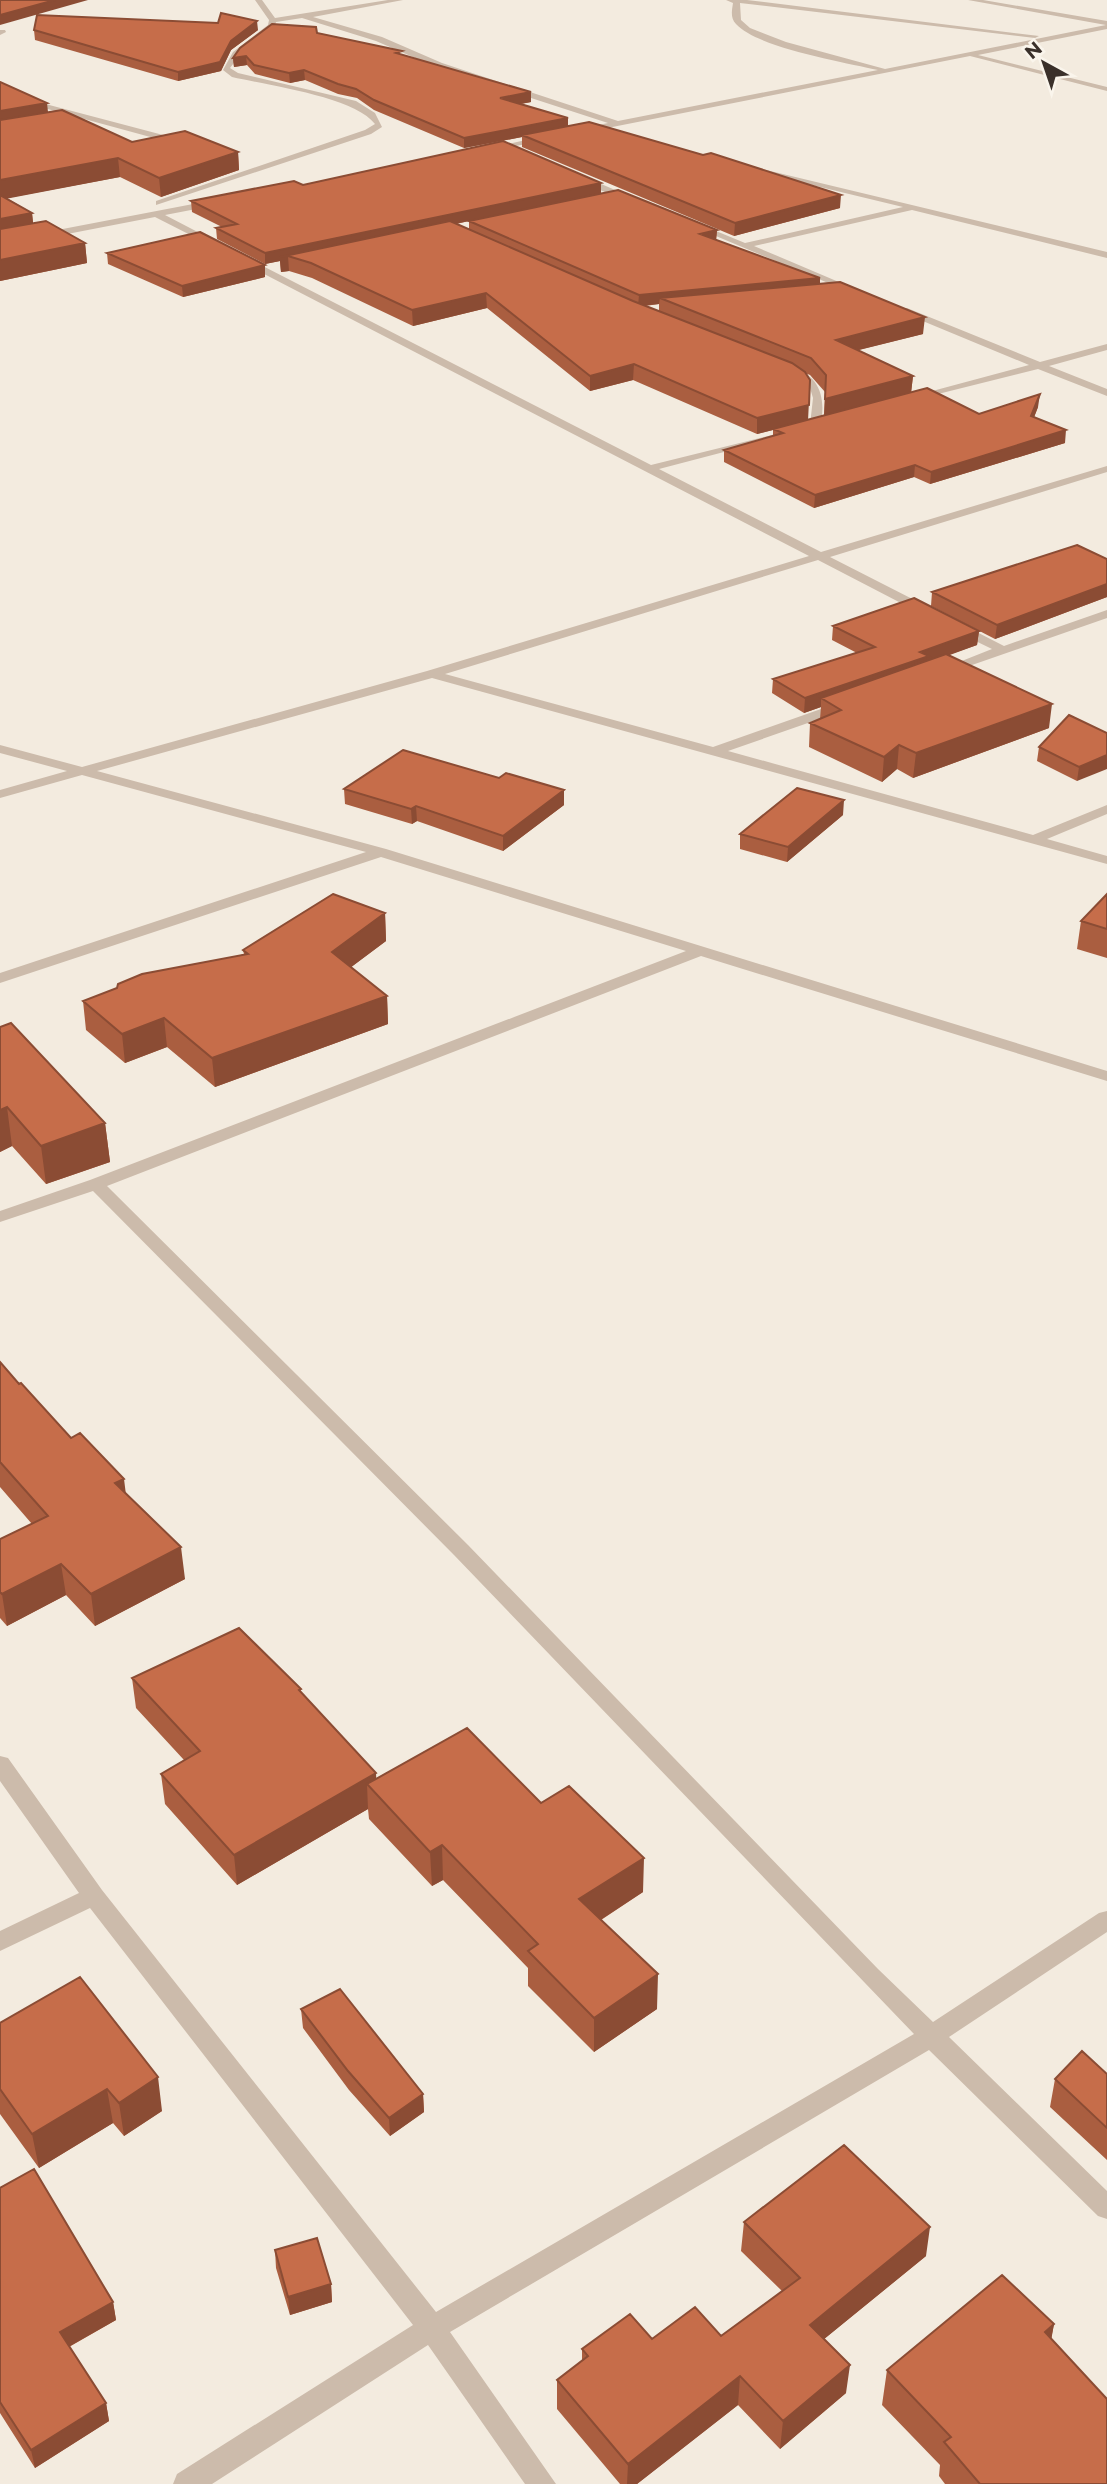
<svg xmlns="http://www.w3.org/2000/svg" width="1107" height="2484" font-family="Montserrat,sans-serif">
  <rect width="100%" height="100%" fill="#f3ebdf"/>
  <g fill="none" stroke-linecap="round" stroke-linejoin="round">
    <!-- minor -->
    <path fill="#ccbbab" fill-rule="evenodd" d="M 255,0 L 262,0 L 275,18 L 388,0 L 403,0 L 313,17 L 382,37 L 442,63 L 618,121 L 878,70 C 844,62 758,48 736,24 C 730,18 732,10 733,3 L 726,0 L 747,0 L 1039,36 L 1035,38 L 740,3 L 741,20 L 750,28 L 786,42 L 885,69 L 1106,25 L 968,0 L 983,0 L 1107,21 L 1107,29 L 978,55 L 1107,87 L 1107,91 L 970,56 L 582,133 L 579,129 L 608,123 L 436,67 L 376,41 L 302,18 L 276,22 L 274,28 L 239,56 L 230,68 L 238,73 L 356,101 L 375,113 L 382,127 L 371,134 L 156,205 L 156,201 L 365,130 L 375,124 C 355,97 267,85 232,77 L 223,70 L 233,52 L 268,25 L 269,20 Z
      M 0,30 L 5,30 L 6,32 L 0,35 Z
      M 0,92 L 182,140 L 183,142 L 176,144 L 0,96 Z
      M 544,136 L 547,140 L 489,151 L 485,149 Z
      M 750,166 L 1107,252 L 1107,258 L 912,210 L 754,246 L 860,291 L 852,293 L 692,226 L 699,224 L 745,243 L 903,207 L 750,170 Z
      M 580,175 L 634,198 L 635,200 L 628,202 L 577,180 Z
      M 214,200 L 217,205 L 165,215 L 215,241 L 215,245 L 212,246 L 155,217 L 0,247 L 0,241 Z
      M 243,259 L 249,259 L 651,465 L 800,428 L 800,432 L 659,469 L 821,552 L 1107,466 L 1107,472 L 830,557 L 932,609 L 932,615 L 924,615 L 818,560 L 445,674 L 713,747 L 838,703 L 848,703 L 848,709 L 728,751 L 1033,835 L 1107,805 L 1107,814 L 1047,839 L 1107,856 L 1107,864 L 432,678 L 97,771 L 386,849 L 1107,1071 L 1107,1081 L 701,956 L 107,1186 L 468,1545 L 878,1969 L 933,2022 L 1099,1913 L 1107,1911 L 1107,1932 L 949,2037 L 1107,2191 L 1107,2219 L 1098,2216 L 929,2050 L 450,2332 L 556,2484 L 525,2484 L 428,2345 L 212,2484 L 173,2484 L 177,2474 L 413,2325 L 90,1908 L 0,1951 L 0,1931 L 79,1893 L 0,1781 L 0,1756 L 8,1758 L 102,1890 L 436,2312 L 914,2034 L 454,1555 L 93,1191 L 0,1222 L 0,1211 L 90,1180 L 686,951 L 381,857 L 0,983 L 0,973 L 366,852 L 82,775 L 0,798 L 0,790 L 67,771 L 0,753 L 0,745 L 82,767 L 427,671 L 809,556 L 243,263 Z
      M 901,308 L 907,308 L 1040,362 L 1107,344 L 1107,350 L 1049,366 L 1107,389 L 1107,396 L 1038,369 L 910,401 L 910,397 L 1029,365 L 901,312 Z
      M 787,370 C 820,368 828,403 819,427 L 810,425 L 813,398 L 810,388 L 787,374 Z
      M 1107,610 L 1107,618 L 949,673 L 941,673 L 939,670 L 992,649 L 955,631 L 955,625 L 963,625 L 1004,646 Z"/>
  </g>
  <!-- wall -->
  <path fill="#aa5e40" fill-rule="evenodd" d="M 34,30 L 258,30 L 231,50 L 221,71 L 178,81 L 35,40 Z
    M 317,33 L 402,55 L 531,102 L 520,104 L 568,126 L 840,208 L 734,236 L 522,147 L 522,137 L 464,148 L 374,110 L 357,98 L 338,94 L 305,80 L 290,83 L 255,74 L 247,65 L 234,67 L 233,58 Z
    M 0,82 L 48,112 L 132,142 L 238,152 L 239,170 L 161,197 L 120,177 L 7,198 L 32,213 L 33,223 L 85,243 L 87,263 L 0,281 Z
    M 601,183 L 601,193 L 717,230 L 716,240 L 820,284 L 923,334 L 858,350 L 913,376 L 911,393 L 979,414 L 1038,407 L 1034,417 L 1065,443 L 930,484 L 914,477 L 814,508 L 724,462 L 724,450 L 773,436 L 773,430 L 757,434 L 633,380 L 590,391 L 487,308 L 413,326 L 312,278 L 289,271 L 281,272 L 280,261 L 265,264 L 217,239 L 216,228 L 222,227 L 192,212 L 191,201 L 303,185 ZM 469,221 L 469,230 L 456,224 ZM 659,304 L 659,311 L 645,306 ZM 805,373 L 810,375 L 825,392 L 824,416 L 808,420 Z
    M 107,253 L 265,277 L 183,297 L 108,264 Z
    M 1107,559 L 1107,597 L 995,639 L 931,606 L 932,592 Z
    M 833,626 L 979,631 L 977,645 L 948,655 L 1049,728 L 913,778 L 897,769 L 882,782 L 809,747 L 810,723 L 820,719 L 821,707 L 804,713 L 772,693 L 773,679 L 857,653 L 832,640 Z
    M 1107,733 L 1077,781 L 1037,761 L 1039,747 Z
    M 499,778 L 564,790 L 564,805 L 503,851 L 417,821 L 412,824 L 345,804 L 344,789 Z
    M 843,815 L 787,862 L 740,849 L 740,834 Z
    M 1107,894 L 1107,958 L 1077,949 L 1081,921 Z
    M 385,913 L 386,941 L 351,967 L 387,996 L 388,1024 L 215,1087 L 167,1047 L 125,1063 L 86,1030 L 83,1001 L 244,954 L 243,950 Z
    M 0,1027 L 105,1123 L 110,1162 L 46,1184 L 12,1146 L 0,1152 Z
    M 0,1362 L 19,1384 L 125,1493 L 185,1579 L 95,1626 L 66,1595 L 7,1626 L 0,1618 L 0,1539 L 32,1524 L 0,1487 Z
    M 132,1678 L 301,1689 L 301,1693 L 376,1773 L 376,1779 L 541,1803 L 643,1892 L 601,1920 L 657,2009 L 594,2052 L 528,1986 L 528,1968 L 443,1880 L 432,1886 L 369,1819 L 368,1809 L 237,1885 L 165,1804 L 161,1774 L 184,1760 L 136,1708 Z
    M 301,2009 L 423,2094 L 424,2112 L 390,2136 L 349,2090 L 303,2028 Z
    M 0,2023 L 162,2111 L 124,2136 L 113,2123 L 39,2168 L 0,2114 Z
    M 1107,2074 L 1107,2160 L 1050,2107 L 1055,2079 Z
    M 0,2188 L 113,2302 L 116,2320 L 69,2347 L 106,2403 L 109,2421 L 35,2468 L 0,2413 Z
    M 744,2222 L 926,2256 L 824,2339 L 846,2393 L 780,2449 L 738,2405 L 637,2484 L 620,2484 L 557,2409 L 557,2380 L 582,2361 L 582,2349 L 652,2339 L 721,2336 L 782,2291 L 741,2251 Z
    M 275,2250 L 331,2284 L 332,2302 L 290,2315 L 276,2268 Z
    M 1054,2324 L 1051,2339 L 1107,2484 L 945,2484 L 939,2476 L 940,2465 L 882,2405 L 887,2370 Z"/>
  <!-- shaded-wall -->
  <path fill="#8b4c34" d="M 55,0 L 88,0 L 0,25 L 0,15 Z
    M 257,21 L 258,30 L 231,50 L 221,71 L 178,81 L 178,72 Z
    M 246,56 L 247,65 L 234,67 L 233,58 Z
    M 304,70 L 305,80 L 290,83 L 289,73 Z
    M 531,92 L 531,102 L 500,108 L 500,98 Z
    M 47,103 L 49,121 L 0,129 L 0,111 Z
    M 568,118 L 568,128 L 522,135 L 522,137 L 464,148 L 464,138 Z
    M 238,152 L 239,170 L 161,197 L 159,178 Z
    M 118,158 L 120,177 L 0,200 L 0,180 Z
    M 601,183 L 601,193 L 295,258 L 288,256 L 289,271 L 281,272 L 280,261 L 265,264 L 265,253 Z
    M 841,195 L 840,208 L 734,236 L 735,223 Z
    M 32,213 L 34,232 L 0,238 L 0,219 Z
    M 717,230 L 716,241 L 700,234 Z
    M 85,243 L 87,263 L 0,281 L 0,260 Z
    M 265,265 L 265,277 L 183,297 L 182,286 Z
    M 820,278 L 820,290 L 660,298 L 659,304 L 638,306 L 639,295 Z
    M 486,293 L 487,308 L 413,326 L 412,310 Z
    M 925,317 L 923,334 L 835,356 L 836,340 Z
    M 634,364 L 633,380 L 590,391 L 590,376 Z
    M 913,376 L 911,393 L 824,417 L 825,399 Z
    M 810,380 L 808,421 L 757,434 L 757,418 Z
    M 1040,394 L 1038,407 L 1030,428 L 1031,416 Z
    M 1066,430 L 1065,443 L 930,484 L 931,472 Z
    M 915,465 L 914,477 L 814,508 L 815,495 Z
    M 1107,584 L 1107,597 L 995,639 L 997,625 Z
    M 979,631 L 977,645 L 928,663 L 821,698 L 821,707 L 804,713 L 805,698 L 920,652 Z
    M 1052,704 L 1049,728 L 913,778 L 916,753 Z
    M 899,745 L 897,769 L 882,782 L 884,757 Z
    M 1107,755 L 1107,769 L 1077,781 L 1079,767 Z
    M 564,790 L 564,805 L 503,851 L 503,836 Z
    M 844,800 L 843,815 L 787,862 L 788,847 Z
    M 416,806 L 417,821 L 412,824 L 411,809 Z
    M 385,913 L 386,941 L 334,980 L 332,952 Z
    M 387,996 L 388,1024 L 215,1087 L 212,1058 Z
    M 164,1018 L 167,1047 L 125,1063 L 122,1034 Z
    M 7,1107 L 12,1146 L 0,1152 L 0,1110 Z
    M 105,1123 L 110,1162 L 46,1184 L 41,1146 Z
    M 124,1479 L 128,1511 L 115,1483 Z
    M 181,1547 L 185,1579 L 95,1626 L 91,1594 Z
    M 61,1564 L 66,1595 L 7,1626 L 2,1594 Z
    M 376,1773 L 377,1795 L 367,1784 L 368,1809 L 237,1885 L 234,1855 Z
    M 442,1845 L 443,1880 L 432,1886 L 430,1852 Z
    M 644,1858 L 643,1892 L 579,1934 L 579,1899 Z
    M 658,1974 L 657,2009 L 594,2052 L 594,2018 Z
    M 158,2077 L 162,2111 L 124,2136 L 119,2103 Z
    M 107,2089 L 113,2123 L 39,2168 L 32,2134 Z
    M 423,2094 L 424,2112 L 390,2136 L 389,2118 Z
    M 930,2227 L 926,2256 L 807,2353 L 810,2325 Z
    M 331,2284 L 332,2302 L 290,2315 L 288,2297 Z
    M 113,2302 L 116,2320 L 63,2350 L 60,2332 Z
    M 1054,2324 L 1048,2358 L 1045,2332 Z
    M 850,2365 L 846,2393 L 780,2449 L 783,2421 Z
    M 740,2376 L 738,2405 L 637,2484 L 627,2484 L 628,2464 Z
    M 106,2403 L 109,2421 L 35,2468 L 31,2450 Z"/>
  <!-- building -->
  <path fill="#c66d4a" stroke="#8b4c34" stroke-width="2" d="M 0,0 L 55,0 L 0,15 Z
    M 221,13 L 257,21 L 231,41 L 220,62 L 178,72 L 34,30 L 37,15 L 218,23 Z
    M 272,24 L 316,27 L 317,33 L 402,51 L 396,53 L 531,92 L 500,98 L 568,118 L 464,138 L 374,100 L 356,89 L 338,84 L 304,70 L 289,73 L 254,65 L 246,56 L 233,58 L 240,48 Z
    M 0,82 L 47,103 L 0,111 Z
    M 62,110 L 132,142 L 185,131 L 238,152 L 159,178 L 118,158 L 0,180 L 0,120 Z
    M 589,122 L 703,155 L 711,153 L 841,195 L 735,223 L 522,135 Z
    M 503,141 L 601,183 L 265,253 L 216,228 L 237,224 L 191,201 L 294,181 L 303,185 Z
    M 618,190 L 717,230 L 700,234 L 820,278 L 639,295 L 469,221 Z
    M 0,195 L 32,213 L 0,219 Z
    M 46,221 L 85,243 L 0,260 L 0,229 Z
    M 450,221 L 633,301 L 792,363 L 805,372 L 810,380 L 809,405 L 757,418 L 634,364 L 590,376 L 486,293 L 412,310 L 311,263 L 288,256 L 280,257 Z
    M 200,232 L 265,265 L 182,286 L 107,253 Z
    M 840,282 L 925,317 L 836,340 L 913,376 L 825,399 L 826,375 L 811,358 L 660,298 Z
    M 927,388 L 979,414 L 1040,394 L 1031,416 L 1066,430 L 931,472 L 915,465 L 815,495 L 724,450 L 783,433 L 773,429 Z
    M 1077,545 L 1107,559 L 1107,584 L 997,625 L 932,592 Z
    M 914,598 L 979,631 L 920,652 L 929,656 L 805,698 L 773,679 L 875,647 L 833,626 Z
    M 946,654 L 1052,704 L 916,753 L 899,745 L 884,757 L 810,723 L 841,710 L 821,698 Z
    M 1069,715 L 1107,733 L 1107,755 L 1079,767 L 1039,747 Z
    M 403,750 L 499,778 L 506,773 L 564,790 L 503,836 L 416,806 L 411,809 L 344,789 Z
    M 797,788 L 844,800 L 788,847 L 740,834 Z
    M 333,894 L 385,913 L 332,952 L 387,996 L 212,1058 L 164,1018 L 122,1034 L 83,1001 L 117,988 L 118,984 L 142,974 L 248,954 L 243,950 Z
    M 1107,894 L 1107,929 L 1081,921 Z
    M 11,1023 L 105,1123 L 41,1146 L 7,1107 L 0,1110 L 0,1027 Z
    M 0,1362 L 19,1384 L 21,1383 L 71,1438 L 80,1433 L 124,1479 L 115,1483 L 181,1547 L 91,1594 L 61,1564 L 2,1594 L 0,1592 L 0,1539 L 48,1516 L 0,1462 Z
    M 239,1628 L 301,1689 L 299,1690 L 376,1773 L 234,1855 L 161,1774 L 200,1751 L 132,1678 Z
    M 467,1728 L 541,1803 L 569,1786 L 644,1858 L 579,1899 L 658,1974 L 594,2018 L 528,1951 L 538,1944 L 442,1845 L 430,1852 L 367,1784 Z
    M 80,1977 L 158,2077 L 119,2103 L 107,2089 L 32,2134 L 0,2089 L 0,2023 Z
    M 340,1989 L 423,2094 L 389,2118 L 348,2071 L 301,2009 Z
    M 1082,2051 L 1107,2074 L 1107,2128 L 1055,2079 Z
    M 844,2145 L 930,2227 L 810,2325 L 850,2365 L 783,2421 L 740,2376 L 628,2464 L 557,2380 L 588,2356 L 582,2349 L 630,2314 L 652,2339 L 695,2307 L 721,2336 L 800,2278 L 744,2222 Z
    M 34,2169 L 113,2302 L 60,2332 L 106,2403 L 31,2450 L 0,2402 L 0,2188 Z
    M 317,2238 L 331,2284 L 288,2297 L 275,2250 Z
    M 1002,2275 L 1054,2324 L 1045,2332 L 1107,2399 L 1107,2484 L 980,2484 L 944,2442 L 951,2437 L 887,2370 Z"/>
  <!-- north arrow -->
  <g transform="translate(1044 63) rotate(320)" stroke="#faf5ec" stroke-width="5" paint-order="stroke">
  <path d="M0-5L12 26L0 18L-12 26Z" fill="#3a302a"/>
  <text y="-10" font-size="19" font-weight="bold" text-anchor="middle" fill="#3a302a">N</text>
  </g>
</svg>
